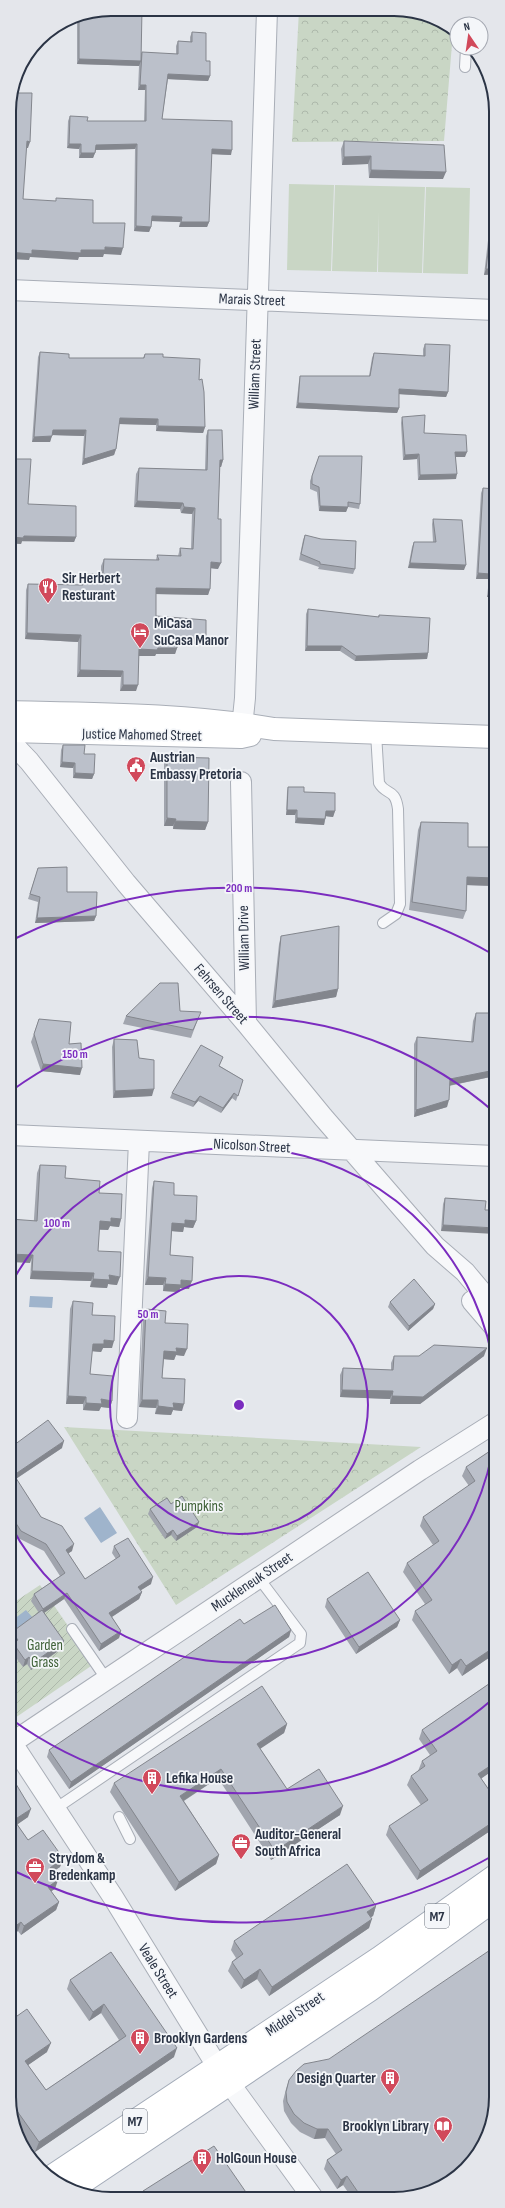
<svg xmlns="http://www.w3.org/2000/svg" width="505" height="2208" font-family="'Sofia Sans Condensed',sans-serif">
  <defs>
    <pattern id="park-crowns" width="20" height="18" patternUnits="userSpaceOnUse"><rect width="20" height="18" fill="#c9d6c5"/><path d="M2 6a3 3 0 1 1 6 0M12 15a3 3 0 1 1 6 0" fill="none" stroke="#adb8ab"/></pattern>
    <pattern id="garden-furrows" width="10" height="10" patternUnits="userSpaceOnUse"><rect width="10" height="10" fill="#c9d6c5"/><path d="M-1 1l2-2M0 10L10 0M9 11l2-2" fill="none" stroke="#adb8ab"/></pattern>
  </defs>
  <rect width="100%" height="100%" fill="#e4e7ec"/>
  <!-- park -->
  <path fill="url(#park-crowns)" d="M 299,10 L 414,11 L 453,32 L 444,141 L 292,142 Z
    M 64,1427 L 421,1447 L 176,1605 Z
    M 15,2126 L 42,2166 L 38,2168 L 20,2143 Z"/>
  <!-- garden -->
  <path fill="url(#garden-furrows)" d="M 40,1585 L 94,1664 L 12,1720 L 10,1717 L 10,1605 Z"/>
  <!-- pitch -->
  <path fill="#c9d6c5" d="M 289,184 L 334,185 L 331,271 L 287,270 Z
    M 335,185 L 425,187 L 422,273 L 378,272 L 379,212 L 377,272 L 332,271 Z
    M 426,187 L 470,188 L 468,274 L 423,273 Z"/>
  <!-- water -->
  <path fill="#9fb4cc" d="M 30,1296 L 53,1297 L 52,1308 L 29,1307 Z
    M 100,1507 L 117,1533 L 101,1543 L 84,1518 Z
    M 26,1610 L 33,1618 L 10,1637 L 10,1622 Z"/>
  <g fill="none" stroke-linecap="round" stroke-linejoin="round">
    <!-- lane casing -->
    <g stroke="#a9aeb7" stroke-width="12">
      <path id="lane" d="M 465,67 L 466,48
        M 376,733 L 379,783 C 386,796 395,787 398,809 L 400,904 L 396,914 L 383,923
        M 72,1629 L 107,1680
        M 55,1809 L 300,1643 L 301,1634 L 258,1577
        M 119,1817 L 130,1839"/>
    </g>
    <!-- street casing -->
    <g stroke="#a9aeb7" stroke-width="22">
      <path id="street" d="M 9,290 L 495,310
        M 241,737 L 245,698 L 267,10
        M 9,740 L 29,761 L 126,883 L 246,1023 L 323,1117 L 435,1246 L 465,1272 L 496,1309
        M 241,782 L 246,1023
        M 10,1135 L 495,1156
        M 472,1301 L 496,1329
        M 127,1418 L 139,1141
        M 10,1740 L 113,1897 L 217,2066 L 313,2198
        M 10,1744 L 420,1470 L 496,1422"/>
    </g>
    <!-- secondary casing -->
    <g stroke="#a9aeb7" stroke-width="24">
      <path id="secondary" d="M 9,712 C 98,714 187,714 274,729 L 495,737
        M 9,731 L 241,737 L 250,735"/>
    </g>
    <!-- primary casing -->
    <g stroke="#a3abb8" stroke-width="24">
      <path id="primary" d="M 52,2176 L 379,1958 L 496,1875
        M 74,2188 L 370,1990 L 496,1899"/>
    </g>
    <!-- lane -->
    <use href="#lane" stroke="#f7f8fa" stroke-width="10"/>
    <!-- street -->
    <use href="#street" stroke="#f7f8fa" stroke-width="20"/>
    <!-- secondary -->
    <use href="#secondary" stroke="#fff" stroke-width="22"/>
    <!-- primary -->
    <use href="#primary" stroke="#fff" stroke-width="22"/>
  </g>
  <!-- wall -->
  <path fill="#a1a5ae" d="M 111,9 L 141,53 L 176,54 L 176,46 L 178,41 L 190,42 L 190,37 L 192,32 L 206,61 L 210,76 L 208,81 L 168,79 L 162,119 L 231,155 L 211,154 L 209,222 L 207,227 L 179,227 L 180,222 L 151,221 L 151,227 L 149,232 L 134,231 L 135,149 L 96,150 L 93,158 L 79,158 L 79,149 L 67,148 L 68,121 L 70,116 L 87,121 L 144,121 L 145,90 L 138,90 L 139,66 L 77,64 L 77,16 Z
    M 494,94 L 495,97 L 495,172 L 492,172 L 495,121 Z
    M 344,141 L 443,179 L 369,178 L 368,164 L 342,165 L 341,149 Z
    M 494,201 L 495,274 L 484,275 L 492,206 Z
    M 425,344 L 448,392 L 446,397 L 399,394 L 399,408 L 397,413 L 296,408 L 299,381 L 300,376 L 369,376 L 372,358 L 374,353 L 423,356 L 423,349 Z
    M 40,352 L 69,358 L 143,358 L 145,354 L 163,357 L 199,380 L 205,427 L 203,433 L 156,431 L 156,425 L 119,424 L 116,449 L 114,455 L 82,465 L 84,436 L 52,435 L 50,442 L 32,442 L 38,357 Z
    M 495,414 L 495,429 L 494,429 Z
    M 402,417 L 424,433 L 465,457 L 456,457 L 456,479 L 418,480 L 417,459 L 403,460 L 401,423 Z
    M 208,430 L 223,460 L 221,467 L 220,467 L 218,519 L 218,569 L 211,568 L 210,589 L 208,595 L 156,594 L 156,616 L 206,638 L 204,644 L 177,644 L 177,648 L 175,654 L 156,654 L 155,656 L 139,656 L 136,691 L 120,691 L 121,677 L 77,677 L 78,642 L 25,639 L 26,590 L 28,584 L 81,585 L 81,580 L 84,574 L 101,574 L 101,566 L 104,559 L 156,560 L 157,555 L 178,556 L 180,548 L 191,549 L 192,514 L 181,513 L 180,509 L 134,507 L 136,474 L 139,468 L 205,470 L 206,436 Z
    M 319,456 L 360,504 L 359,509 L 348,507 L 346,512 L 319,511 L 317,492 L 310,489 L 310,481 Z
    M 9,459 L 28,504 L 76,537 L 74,542 L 22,541 L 21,544 L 9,543 L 12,503 L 9,503 Z
    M 483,488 L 495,597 L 487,597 L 489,579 L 476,579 L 481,493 Z
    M 433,519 L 464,570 L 408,568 L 412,547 L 414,542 L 433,542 L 432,524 Z
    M 305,535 L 355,569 L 353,574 L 318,569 L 319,567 L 299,560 L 303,540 Z
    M 308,609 L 378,617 L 379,615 L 428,653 L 427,659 L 355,661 L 340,651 L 305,651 L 306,614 Z
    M 495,645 L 495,678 L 493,678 L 493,650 Z
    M 63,745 L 84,754 L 94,774 L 92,779 L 73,778 L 73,768 L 60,767 L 61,750 Z
    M 167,757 L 208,822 L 205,830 L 173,829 L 173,826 L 164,826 L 164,764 Z
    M 288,787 L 304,792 L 335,811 L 333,817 L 326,816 L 324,825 L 295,823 L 295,815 L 286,815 L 287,792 Z
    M 421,822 L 468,847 L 495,886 L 467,885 L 466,911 L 463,919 L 409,910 L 418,830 Z
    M 38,868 L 96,916 L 94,921 L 35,923 L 38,902 L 28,899 Z
    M 281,936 L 338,989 L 336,997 L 272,1008 L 279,944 Z
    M 476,1013 L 495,1013 L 495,1076 L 449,1086 L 447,1107 L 414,1117 L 414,1044 L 417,1037 L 471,1042 L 473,1021 Z
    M 126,1016 L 198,1019 L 191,1038 L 123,1024 Z
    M 39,1019 L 69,1044 L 80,1075 L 41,1071 L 31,1042 Z
    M 114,1039 L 139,1058 L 152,1096 L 113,1098 L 112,1047 Z
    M 220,1066 L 243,1080 L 236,1101 L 232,1098 L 221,1113 L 198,1101 L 193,1107 L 170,1098 L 172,1093 Z
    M 40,1165 L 65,1178 L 99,1193 L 121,1219 L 119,1227 L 110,1226 L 108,1230 L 99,1230 L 98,1251 L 117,1285 L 108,1284 L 107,1288 L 90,1287 L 91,1281 L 30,1279 L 37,1173 Z
    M 154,1181 L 174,1195 L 196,1221 L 193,1228 L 184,1227 L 183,1232 L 172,1231 L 170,1255 L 189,1289 L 180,1288 L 179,1292 L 163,1291 L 163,1285 L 145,1285 L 152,1188 Z
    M 445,1198 L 486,1201 L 441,1231 L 443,1204 Z
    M 73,1301 L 92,1315 L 112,1348 L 103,1348 L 101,1352 L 92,1351 L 90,1374 L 112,1401 L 110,1408 L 101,1407 L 99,1411 L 83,1410 L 83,1404 L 66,1404 L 70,1309 Z
    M 390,1302 L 435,1304 L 433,1309 L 408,1331 L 388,1307 Z
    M 146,1309 L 165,1323 L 184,1356 L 176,1355 L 174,1360 L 164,1359 L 162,1378 L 182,1411 L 173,1410 L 171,1415 L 155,1414 L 156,1408 L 139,1407 L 143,1316 Z
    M 394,1356 L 484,1356 L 420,1404 L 390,1404 L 390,1399 L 340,1397 L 340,1375 L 343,1368 L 391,1370 L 391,1363 Z
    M 496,1447 L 496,1653 L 462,1676 L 457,1668 L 449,1674 L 412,1620 L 415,1611 L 425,1604 L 403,1572 L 407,1563 L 433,1545 L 420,1526 L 423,1517 L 469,1486 L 462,1476 L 466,1467 Z
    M 10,1448 L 62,1448 L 16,1479 L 41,1517 L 72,1551 L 68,1553 L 85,1579 L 116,1559 L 112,1553 L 114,1546 L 151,1584 L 140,1590 L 142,1592 L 139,1599 L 112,1617 L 121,1631 L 119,1638 L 99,1651 L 64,1599 L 44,1613 L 64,1641 L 61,1649 L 31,1670 L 27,1664 L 23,1667 L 11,1651 L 13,1644 L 10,1639 L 12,1632 L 39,1613 L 31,1601 L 34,1594 L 60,1576 L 44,1551 L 18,1538 L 10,1524 Z
    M 171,1504 L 199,1522 L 197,1527 L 176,1541 L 171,1535 L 165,1539 L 148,1514 L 150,1509 Z
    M 327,1599 L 400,1620 L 397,1627 L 356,1654 L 325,1607 Z
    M 244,1624 L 291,1630 L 289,1637 L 69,1789 L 47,1757 L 49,1750 Z
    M 496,1679 L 496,1772 L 492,1771 L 481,1778 L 496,1800 L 496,1827 L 417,1880 L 386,1835 L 389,1826 L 421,1805 L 407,1785 L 411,1776 L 418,1771 L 422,1761 L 430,1755 L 419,1739 L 422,1730 Z
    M 287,1724 L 284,1733 L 260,1748 L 287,1789 L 340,1815 L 271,1860 L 218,1778 L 184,1801 L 219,1855 L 216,1864 L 175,1891 L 110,1792 L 114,1783 Z
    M 10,1774 L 28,1817 L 17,1824 L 28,1840 L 63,1858 L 60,1867 L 52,1872 L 55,1889 L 51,1891 L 59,1902 L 56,1910 L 21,1935 L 18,1931 L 10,1936 Z
    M 376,1906 L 373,1916 L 371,1917 L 369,1928 L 269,1996 L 257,1979 L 241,1989 L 228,1971 L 232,1962 L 236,1958 L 231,1950 L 234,1941 Z
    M 111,1952 L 174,2057 L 35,2152 L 12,2118 L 10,2111 L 10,2021 L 47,2052 L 28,2065 L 46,2090 L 119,2040 L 101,2013 L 89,2021 L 67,1989 L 70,1980 Z
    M 289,2080 L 408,2198 L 352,2198 L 343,2185 L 337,2189 L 324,2169 L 327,2160 L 336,2154 L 325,2138 L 314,2139 L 300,2132 L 291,2123 L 284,2111 L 283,2101 L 286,2089 Z
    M 143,2191 L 250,2198 L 141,2197 Z"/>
  <!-- shaded-wall -->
  <path fill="#83868d" d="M 79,59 L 141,61 L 139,66 L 77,64 Z
    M 168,74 L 210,76 L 208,81 L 166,79 Z
    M 140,85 L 146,85 L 145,90 L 138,90 Z
    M 27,141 L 30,142 L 28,148 L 24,148 Z
    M 69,144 L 81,144 L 79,149 L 67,148 Z
    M 137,144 L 135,149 L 94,150 L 96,145 Z
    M 212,149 L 232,150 L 231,155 L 210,154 Z
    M 81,153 L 95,153 L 93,158 L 79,158 Z
    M 371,156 L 368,164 L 342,165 L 344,157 Z
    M 494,167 L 495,167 L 495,172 L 492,172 Z
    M 371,170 L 446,172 L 443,179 L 369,178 Z
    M 152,216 L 182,217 L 180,222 L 150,221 Z
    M 181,222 L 209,222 L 207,227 L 179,227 Z
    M 136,226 L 151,227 L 149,232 L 134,231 Z
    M 105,247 L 123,248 L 121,255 L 104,254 L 103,257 L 79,257 L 78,260 L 30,257 L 29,260 L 9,259 L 9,252 L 32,250 L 81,250 Z
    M 486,269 L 495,269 L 495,274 L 484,275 Z
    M 399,389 L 448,392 L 446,397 L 397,394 Z
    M 298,403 L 399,408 L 397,413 L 296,408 Z
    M 120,418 L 158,419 L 156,425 L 118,424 Z
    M 158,426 L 205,427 L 203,433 L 156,431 Z
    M 53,430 L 86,430 L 84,436 L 51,435 Z
    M 52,436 L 50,442 L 32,442 L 34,437 Z
    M 116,449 L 114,455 L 82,465 L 84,459 Z
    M 455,452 L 467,452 L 465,457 L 454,457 Z
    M 419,454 L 417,459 L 403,460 L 405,455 Z
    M 220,460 L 223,460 L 221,467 L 218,467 Z
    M 457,474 L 456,479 L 418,480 L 420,475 Z
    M 9,498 L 14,498 L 12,503 L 9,503 Z
    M 137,501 L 183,503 L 180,509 L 134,507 Z
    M 320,506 L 348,507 L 346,512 L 319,511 Z
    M 184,507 L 195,508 L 192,514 L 181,513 Z
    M 24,536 L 76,537 L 74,542 L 22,541 Z
    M 11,537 L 23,538 L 21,544 L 9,543 Z
    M 211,562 L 221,563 L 218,569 L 209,568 Z
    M 410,563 L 466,565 L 464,570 L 408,568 Z
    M 478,573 L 490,574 L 489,579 L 476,579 Z
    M 156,588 L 210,589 L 208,595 L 154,594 Z
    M 489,592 L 495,592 L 495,597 L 487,597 Z
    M 27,633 L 81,635 L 78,642 L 25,639 Z
    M 177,638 L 206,638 L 204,644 L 175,644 Z
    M 307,646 L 342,646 L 340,651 L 305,651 Z
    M 158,648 L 177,648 L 175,654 L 156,654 L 155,656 L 137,656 L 139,649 Z
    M 428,653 L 427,659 L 355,661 L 356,656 Z
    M 80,670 L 123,671 L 121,677 L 77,677 Z
    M 123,685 L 138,685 L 136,691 L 120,691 Z
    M 62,762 L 75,763 L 73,768 L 60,767 Z
    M 75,773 L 94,774 L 92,779 L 73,778 Z
    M 287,810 L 297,810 L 295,815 L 286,815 Z
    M 326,811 L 335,811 L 333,817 L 324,816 Z
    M 167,818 L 176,819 L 173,826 L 164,826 Z
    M 297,818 L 325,819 L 324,825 L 295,823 Z
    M 175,821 L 208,822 L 205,830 L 173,829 Z
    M 467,877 L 495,878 L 495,886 L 464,885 Z
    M 96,916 L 94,921 L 35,923 L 37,918 Z
    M 338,989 L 336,997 L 272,1008 L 275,1001 Z
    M 43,1064 L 82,1068 L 80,1075 L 41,1071 Z
    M 495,1070 L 495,1076 L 447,1086 L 450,1079 Z
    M 154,1089 L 152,1096 L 113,1098 L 115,1091 Z
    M 234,1093 L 232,1098 L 221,1113 L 223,1108 Z
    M 200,1096 L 198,1101 L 193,1107 L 195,1102 Z
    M 449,1100 L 447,1107 L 414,1117 L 416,1110 Z
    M 111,1218 L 121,1219 L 119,1227 L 110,1226 L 108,1230 L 97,1229 L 100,1221 Z
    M 185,1220 L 196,1221 L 193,1228 L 184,1227 L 183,1232 L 170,1231 L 172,1223 Z
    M 443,1225 L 495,1228 L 495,1234 L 441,1231 Z
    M 10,1254 L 33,1255 L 30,1263 L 10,1262 Z
    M 32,1271 L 94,1273 L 91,1281 L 30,1279 Z
    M 109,1275 L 120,1277 L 117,1285 L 108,1284 L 107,1288 L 90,1287 L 93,1279 Z
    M 148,1277 L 166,1278 L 163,1285 L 145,1285 Z
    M 181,1280 L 192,1281 L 189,1289 L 180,1288 L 179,1292 L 163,1291 L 165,1284 Z
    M 435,1304 L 433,1309 L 408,1331 L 409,1326 Z
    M 104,1340 L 114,1341 L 112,1348 L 103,1348 L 101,1352 L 90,1351 L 93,1344 Z
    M 176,1348 L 187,1349 L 184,1356 L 176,1355 L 174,1360 L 162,1359 L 164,1351 Z
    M 487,1348 L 484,1356 L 420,1404 L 390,1404 L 392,1396 Z
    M 342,1390 L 393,1391 L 390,1399 L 340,1397 Z
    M 68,1396 L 86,1397 L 83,1404 L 66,1404 Z
    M 101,1399 L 112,1401 L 110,1408 L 101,1407 L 99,1411 L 83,1410 L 86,1403 Z
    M 142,1400 L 158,1400 L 156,1408 L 139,1407 Z
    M 173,1403 L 184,1404 L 182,1411 L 173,1410 L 171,1415 L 155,1414 L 158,1406 Z
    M 64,1441 L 62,1448 L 11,1482 L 14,1475 Z
    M 199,1522 L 197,1527 L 176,1541 L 177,1536 Z
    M 173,1530 L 171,1535 L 165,1539 L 167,1534 Z
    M 74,1544 L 72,1551 L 63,1557 L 66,1550 Z
    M 153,1577 L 151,1584 L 135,1594 L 138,1587 Z
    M 142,1592 L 139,1599 L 107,1620 L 109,1613 Z
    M 67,1593 L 64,1599 L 41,1615 L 43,1609 Z
    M 400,1620 L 397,1627 L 356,1654 L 359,1647 Z
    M 291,1630 L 289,1637 L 69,1789 L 71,1782 Z
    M 121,1631 L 119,1638 L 99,1651 L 101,1644 Z
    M 64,1641 L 61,1649 L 31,1670 L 33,1663 Z
    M 496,1646 L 496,1653 L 462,1676 L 466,1666 Z
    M 29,1657 L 27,1664 L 23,1667 L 25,1660 Z
    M 461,1659 L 457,1668 L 449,1674 L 452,1665 Z
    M 287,1724 L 284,1733 L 254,1753 L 257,1744 Z
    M 495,1762 L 492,1771 L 475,1783 L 478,1774 Z
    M 221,1769 L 218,1778 L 177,1805 L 180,1796 Z
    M 343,1806 L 340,1815 L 271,1860 L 275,1851 Z
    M 31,1809 L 28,1817 L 11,1829 L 14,1820 Z
    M 496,1820 L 496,1827 L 417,1880 L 420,1871 Z
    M 219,1855 L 216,1864 L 175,1891 L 179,1882 Z
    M 63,1858 L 60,1867 L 46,1876 L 50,1868 Z
    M 58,1880 L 55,1889 L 45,1895 L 48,1887 Z
    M 59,1902 L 56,1910 L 21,1935 L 24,1926 Z
    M 376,1906 L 373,1916 L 364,1921 L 367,1912 Z
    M 372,1919 L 369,1928 L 269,1996 L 272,1987 Z
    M 21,1922 L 18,1931 L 10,1936 L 10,1930 Z
    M 260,1969 L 257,1979 L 241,1989 L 244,1980 Z
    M 104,2004 L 101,2013 L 89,2021 L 93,2012 Z
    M 51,2043 L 47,2052 L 21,2070 L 25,2061 Z
    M 177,2048 L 174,2057 L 35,2152 L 39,2142 Z
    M 317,2129 L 328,2129 L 325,2138 L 314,2139 Z
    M 347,2176 L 343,2185 L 337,2189 L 341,2180 Z"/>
  <!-- building -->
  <path fill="#bbc0ca" stroke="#83868d" d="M 111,9 L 142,9 L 141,61 L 79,59 L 79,15 Z
    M 192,32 L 206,33 L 206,61 L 210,61 L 210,76 L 168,74 L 162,119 L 232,121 L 232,150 L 212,149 L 209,222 L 181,222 L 182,217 L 152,216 L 151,227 L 136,226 L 137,144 L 96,145 L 95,153 L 81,153 L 81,144 L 69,144 L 70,116 L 88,117 L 87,121 L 146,121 L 146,85 L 140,85 L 142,52 L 178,54 L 178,41 L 192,42 Z
    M 12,93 L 32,93 L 30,142 L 27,141 L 23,199 L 56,201 L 56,198 L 93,200 L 93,223 L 125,223 L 123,248 L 105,247 L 105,250 L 81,250 L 81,253 L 32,250 L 32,254 L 9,252 L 9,104 Z
    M 344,141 L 444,145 L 446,172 L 371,170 L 371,156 L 344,157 Z
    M 495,149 L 495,167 L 494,167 Z
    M 494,201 L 495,201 L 495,269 L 486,269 Z
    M 425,344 L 450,345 L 448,392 L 399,389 L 399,408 L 298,403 L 300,376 L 370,376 L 374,353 L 425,356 Z
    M 40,352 L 69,354 L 69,358 L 144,358 L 145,354 L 163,354 L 163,357 L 200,359 L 199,380 L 202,379 L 204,392 L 205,427 L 158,426 L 158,419 L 120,418 L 116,449 L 84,459 L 86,430 L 53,430 L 52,436 L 34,437 Z
    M 9,355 L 13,355 L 11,421 L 9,421 Z
    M 425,415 L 424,433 L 466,435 L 467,452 L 455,452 L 457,474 L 420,475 L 419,454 L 405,455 L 402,417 Z
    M 208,430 L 222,430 L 223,460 L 220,460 L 218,519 L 221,519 L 221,563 L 211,562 L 210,589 L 156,588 L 156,616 L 206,620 L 206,638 L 177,638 L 177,648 L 158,648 L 157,650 L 139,649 L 138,685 L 123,685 L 123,671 L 80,670 L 81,635 L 27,633 L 28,584 L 83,585 L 84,574 L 103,574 L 104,559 L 159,560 L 157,555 L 181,556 L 180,548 L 193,549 L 195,508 L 184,507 L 183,503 L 137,501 L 139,468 L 207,470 Z
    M 319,456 L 362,456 L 360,504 L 348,502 L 348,507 L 320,506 L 319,487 L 312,484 L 312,476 Z
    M 9,459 L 31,459 L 28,504 L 76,506 L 76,537 L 24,536 L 23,538 L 11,537 L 14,498 L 9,498 Z
    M 483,488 L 495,489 L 495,592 L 489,592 L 490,574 L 478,573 Z
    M 433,519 L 462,520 L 466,565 L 410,563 L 414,542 L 436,542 Z
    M 305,535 L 321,539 L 356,541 L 355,569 L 320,564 L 320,562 L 301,554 Z
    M 308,609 L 379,617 L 379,615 L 430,618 L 428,653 L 356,656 L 342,646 L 307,646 Z
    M 63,745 L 85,745 L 84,754 L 95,754 L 94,774 L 75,773 L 75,763 L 62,762 Z
    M 167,757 L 209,758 L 208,822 L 175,821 L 176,819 L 167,818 Z
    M 288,787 L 304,787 L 304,792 L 335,793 L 335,811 L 326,811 L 325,819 L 297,818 L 297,810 L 287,810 Z
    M 421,822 L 468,823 L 468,847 L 495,847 L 495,878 L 467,877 L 466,911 L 412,902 Z
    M 67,867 L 67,892 L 97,892 L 96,916 L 37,918 L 40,897 L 30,894 L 38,868 Z
    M 339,926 L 338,989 L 275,1001 L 281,936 Z
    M 160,983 L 178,983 L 180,1011 L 201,1012 L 193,1030 L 126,1016 Z
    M 476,1013 L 495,1013 L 495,1070 L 450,1079 L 449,1100 L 416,1110 L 417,1037 L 473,1042 Z
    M 39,1019 L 71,1022 L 69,1044 L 81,1043 L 82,1068 L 43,1064 L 34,1034 Z
    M 114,1039 L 137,1040 L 139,1058 L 154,1060 L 154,1089 L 115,1091 Z
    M 201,1045 L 223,1057 L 219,1066 L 243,1080 L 238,1096 L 234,1093 L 223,1108 L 200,1096 L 195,1102 L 172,1093 Z
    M 40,1165 L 66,1166 L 65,1178 L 100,1181 L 99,1193 L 122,1194 L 121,1219 L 111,1218 L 111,1222 L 100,1221 L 98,1251 L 121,1252 L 120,1277 L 109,1275 L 110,1280 L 93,1279 L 94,1273 L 32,1271 L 33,1255 L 10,1254 L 10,1219 L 37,1221 Z
    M 154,1181 L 174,1183 L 174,1195 L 197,1196 L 196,1221 L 185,1220 L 185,1224 L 172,1223 L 170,1255 L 193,1257 L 192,1281 L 181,1280 L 181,1285 L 165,1284 L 166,1278 L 148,1277 Z
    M 445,1198 L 486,1201 L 485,1210 L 495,1210 L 495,1228 L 443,1225 Z
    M 414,1279 L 435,1304 L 409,1326 L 390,1302 Z
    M 73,1301 L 93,1303 L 92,1315 L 115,1316 L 114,1341 L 104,1340 L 104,1344 L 93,1344 L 90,1374 L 113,1376 L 112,1401 L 101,1399 L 102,1404 L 86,1403 L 86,1397 L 68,1396 Z
    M 146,1309 L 166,1311 L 165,1323 L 188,1324 L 187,1349 L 176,1348 L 177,1352 L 164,1351 L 162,1378 L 185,1379 L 184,1404 L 173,1403 L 174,1408 L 158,1406 L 158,1400 L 142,1400 Z
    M 434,1345 L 487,1348 L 423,1397 L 392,1396 L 393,1391 L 342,1390 L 343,1368 L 393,1370 L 394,1356 L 419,1356 Z
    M 48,1420 L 64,1441 L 14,1475 L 41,1517 L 62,1526 L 74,1544 L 66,1550 L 85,1579 L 120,1556 L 114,1546 L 128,1538 L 153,1577 L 138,1587 L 142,1592 L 109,1613 L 121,1631 L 101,1644 L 67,1593 L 43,1609 L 34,1594 L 65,1573 L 46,1544 L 21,1531 L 10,1514 L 10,1448 Z
    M 496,1447 L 496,1646 L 466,1666 L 461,1659 L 452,1665 L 415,1611 L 432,1600 L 407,1563 L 439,1541 L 423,1517 L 475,1481 L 466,1467 Z
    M 182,1496 L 199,1522 L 177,1536 L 173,1530 L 167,1534 L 150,1509 L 167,1498 L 171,1504 Z
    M 368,1572 L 400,1620 L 359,1647 L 327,1599 Z
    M 275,1605 L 291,1630 L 71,1782 L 49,1750 L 240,1619 L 244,1624 Z
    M 42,1610 L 64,1641 L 33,1663 L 29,1657 L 25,1660 L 13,1643 L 18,1640 L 12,1632 Z
    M 496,1679 L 496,1762 L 478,1774 L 496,1800 L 496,1820 L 420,1871 L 389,1826 L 428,1800 L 411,1776 L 425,1766 L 422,1761 L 437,1751 L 422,1730 Z
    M 262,1686 L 287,1724 L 257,1744 L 287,1789 L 319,1769 L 343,1806 L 275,1851 L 221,1769 L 180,1796 L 219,1855 L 179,1882 L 114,1783 Z
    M 10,1774 L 31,1809 L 14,1820 L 28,1840 L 43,1830 L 63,1858 L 50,1868 L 58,1880 L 48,1887 L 59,1902 L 24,1926 L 21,1922 L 10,1930 Z
    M 347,1864 L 376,1906 L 367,1912 L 372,1919 L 272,1987 L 260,1969 L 244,1980 L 232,1962 L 243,1954 L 234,1941 Z
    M 496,1946 L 496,2104 L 488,2136 L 471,2165 L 445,2186 L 408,2198 L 362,2198 L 347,2176 L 341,2180 L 327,2160 L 342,2150 L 328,2129 L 317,2129 L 304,2123 L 294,2114 L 287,2102 L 286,2092 L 289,2080 L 296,2071 L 304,2064 L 329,2059 Z
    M 111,1952 L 177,2048 L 39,2142 L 10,2101 L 10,2021 L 27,2009 L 51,2043 L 25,2061 L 46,2090 L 126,2036 L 104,2004 L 93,2012 L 70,1980 Z
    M 214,2146 L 250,2198 L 173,2197 L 143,2191 Z"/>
  <!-- distance rings -->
  <g fill="none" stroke="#7b2cbf" stroke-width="2">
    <circle cx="239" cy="1405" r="129"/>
    <path d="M495 1434A258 258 0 0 1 10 1524M10 1286A258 258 0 0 1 495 1376"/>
    <path d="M494 1698A388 388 0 0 1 11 1719M11 1091A388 388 0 0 1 494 1112"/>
    <path d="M494 1855A517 517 0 0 1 12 1870M12 940A517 517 0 0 1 494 955"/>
  </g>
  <!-- icons -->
  <defs>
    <g id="restaurant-pin" transform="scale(1)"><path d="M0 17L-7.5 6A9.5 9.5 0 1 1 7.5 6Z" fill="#d1495b" stroke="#f4f6f9"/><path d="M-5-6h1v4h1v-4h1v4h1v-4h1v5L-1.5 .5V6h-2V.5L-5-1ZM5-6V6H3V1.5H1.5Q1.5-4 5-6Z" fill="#fff"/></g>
    <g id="hotel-pin" transform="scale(1)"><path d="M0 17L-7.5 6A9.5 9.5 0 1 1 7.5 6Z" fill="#d1495b" stroke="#f4f6f9"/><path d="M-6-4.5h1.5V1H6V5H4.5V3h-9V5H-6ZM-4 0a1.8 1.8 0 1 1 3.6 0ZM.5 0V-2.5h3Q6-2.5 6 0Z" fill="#fff"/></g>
    <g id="civic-pin" transform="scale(1)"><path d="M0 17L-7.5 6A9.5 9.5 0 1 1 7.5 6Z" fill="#d1495b" stroke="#f4f6f9"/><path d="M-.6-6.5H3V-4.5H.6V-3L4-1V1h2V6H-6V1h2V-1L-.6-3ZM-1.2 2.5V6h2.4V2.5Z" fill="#fff"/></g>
    <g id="building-pin" transform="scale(1)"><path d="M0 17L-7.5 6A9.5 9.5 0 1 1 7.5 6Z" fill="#d1495b" stroke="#f4f6f9"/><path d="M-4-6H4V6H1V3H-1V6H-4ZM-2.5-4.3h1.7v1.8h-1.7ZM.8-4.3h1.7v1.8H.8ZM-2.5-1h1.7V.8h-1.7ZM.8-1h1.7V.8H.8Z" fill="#fff"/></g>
    <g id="office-pin" transform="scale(1)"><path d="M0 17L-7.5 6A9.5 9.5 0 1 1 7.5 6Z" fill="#d1495b" stroke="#f4f6f9"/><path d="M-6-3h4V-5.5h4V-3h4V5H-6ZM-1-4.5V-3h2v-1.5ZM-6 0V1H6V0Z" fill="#fff"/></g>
    <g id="library-pin" transform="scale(1)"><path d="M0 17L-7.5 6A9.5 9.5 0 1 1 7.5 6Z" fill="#d1495b" stroke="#f4f6f9"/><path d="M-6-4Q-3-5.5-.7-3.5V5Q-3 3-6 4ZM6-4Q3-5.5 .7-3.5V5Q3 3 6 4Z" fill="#fff"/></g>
  </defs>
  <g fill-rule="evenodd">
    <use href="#restaurant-pin" x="48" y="587"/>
    <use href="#hotel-pin" x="140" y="632"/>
    <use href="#civic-pin" x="136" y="766"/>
    <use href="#building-pin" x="152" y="1778"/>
    <use href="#office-pin" x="241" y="1843"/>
    <use href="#office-pin" x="35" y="1867"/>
    <use href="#building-pin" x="140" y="2038"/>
    <use href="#building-pin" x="390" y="2078"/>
    <use href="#library-pin" x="443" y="2126"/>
    <use href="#building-pin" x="202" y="2158"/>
  </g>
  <g text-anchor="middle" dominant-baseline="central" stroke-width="3.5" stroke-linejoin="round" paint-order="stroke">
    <!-- shield labels -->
    <g fill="#f4f6f9" stroke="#676e7b" stroke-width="1">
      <rect x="425" y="1904" width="24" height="24" rx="3"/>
      <rect x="123" y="2109" width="24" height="24" rx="3"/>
    </g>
    <g font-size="14" font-weight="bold" fill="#2b3445">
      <text x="437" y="1916">M7</text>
      <text x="135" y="2121">M7</text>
    </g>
    <!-- street labels -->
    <g font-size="15" fill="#2b3445" stroke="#f4f6f9">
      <text transform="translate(252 300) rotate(2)">Marais Street</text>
      <text transform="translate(255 374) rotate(-88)">William Street</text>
      <text transform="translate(142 735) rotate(1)">Justice Mahomed Street</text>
      <text transform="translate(244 938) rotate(-91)">William Drive</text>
      <text transform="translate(221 994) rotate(49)">Fehrsen Street</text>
      <text transform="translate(252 1146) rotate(3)">Nicolson Street</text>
      <text transform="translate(252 1582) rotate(-34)">Muckleneuk Street</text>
      <text transform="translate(158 1971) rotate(58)">Veale Street</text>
      <text transform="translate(295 2014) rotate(-34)">Middel Street</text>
    </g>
    <!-- poi labels -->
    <g font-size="15" font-weight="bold" fill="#2b3445" stroke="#f4f6f9" text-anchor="start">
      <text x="62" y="578">Sir Herbert<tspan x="62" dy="17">Resturant</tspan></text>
      <text x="154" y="623">MiCasa<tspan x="154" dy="17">SuCasa Manor</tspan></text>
      <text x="150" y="757">Austrian<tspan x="150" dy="17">Embassy Pretoria</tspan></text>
      <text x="166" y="1778">Lefika House</text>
      <text x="255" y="1834">Auditor-General<tspan x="255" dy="17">South Africa</tspan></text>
      <text x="49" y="1858">Strydom &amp;<tspan x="49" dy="17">Bredenkamp</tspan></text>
      <text x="154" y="2038">Brooklyn Gardens</text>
      <text x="376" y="2078" text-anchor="end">Design Quarter</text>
      <text x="429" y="2126" text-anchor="end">Brooklyn Library</text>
      <text x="216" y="2158">HolGoun House</text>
    </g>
    <!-- park labels -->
    <g font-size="15" fill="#3f6138" stroke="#f4f6f9">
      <text x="199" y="1506">Pumpkins</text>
      <text x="45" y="1645">Garden<tspan x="45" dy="17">Grass</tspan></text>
    </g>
  </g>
  <!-- crop -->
  <path d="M0 0H505V2208H0ZM111 16H394A95 95 0 0 1 489 111V2097A95 95 0 0 1 394 2192H111A95 95 0 0 1 16 2097V111A95 95 0 0 1 111 16Z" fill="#e4e6eb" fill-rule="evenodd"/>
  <path fill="none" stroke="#2b3445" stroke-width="2" d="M111 16H394A95 95 0 0 1 489 111V2097A95 95 0 0 1 394 2192H111A95 95 0 0 1 16 2097V111A95 95 0 0 1 111 16Z"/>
  <circle cx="239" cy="1405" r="6" fill="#7b2cbf" stroke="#f4f6f9" stroke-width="2"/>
  <g font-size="12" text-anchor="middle" font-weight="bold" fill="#7b2cbf" stroke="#f4f6f9" stroke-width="3.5" stroke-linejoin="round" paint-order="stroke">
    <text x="239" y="892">200 m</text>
    <text x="75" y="1058">150 m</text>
    <text x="57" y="1227">100 m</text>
    <text x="148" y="1318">50 m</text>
  </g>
  <!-- north arrow -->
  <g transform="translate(469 36) rotate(347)"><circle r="19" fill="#f4f6f9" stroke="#a4a8b1"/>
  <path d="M0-3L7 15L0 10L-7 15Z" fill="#d1495b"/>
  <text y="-6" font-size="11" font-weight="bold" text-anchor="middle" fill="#2b3445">N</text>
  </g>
</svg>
